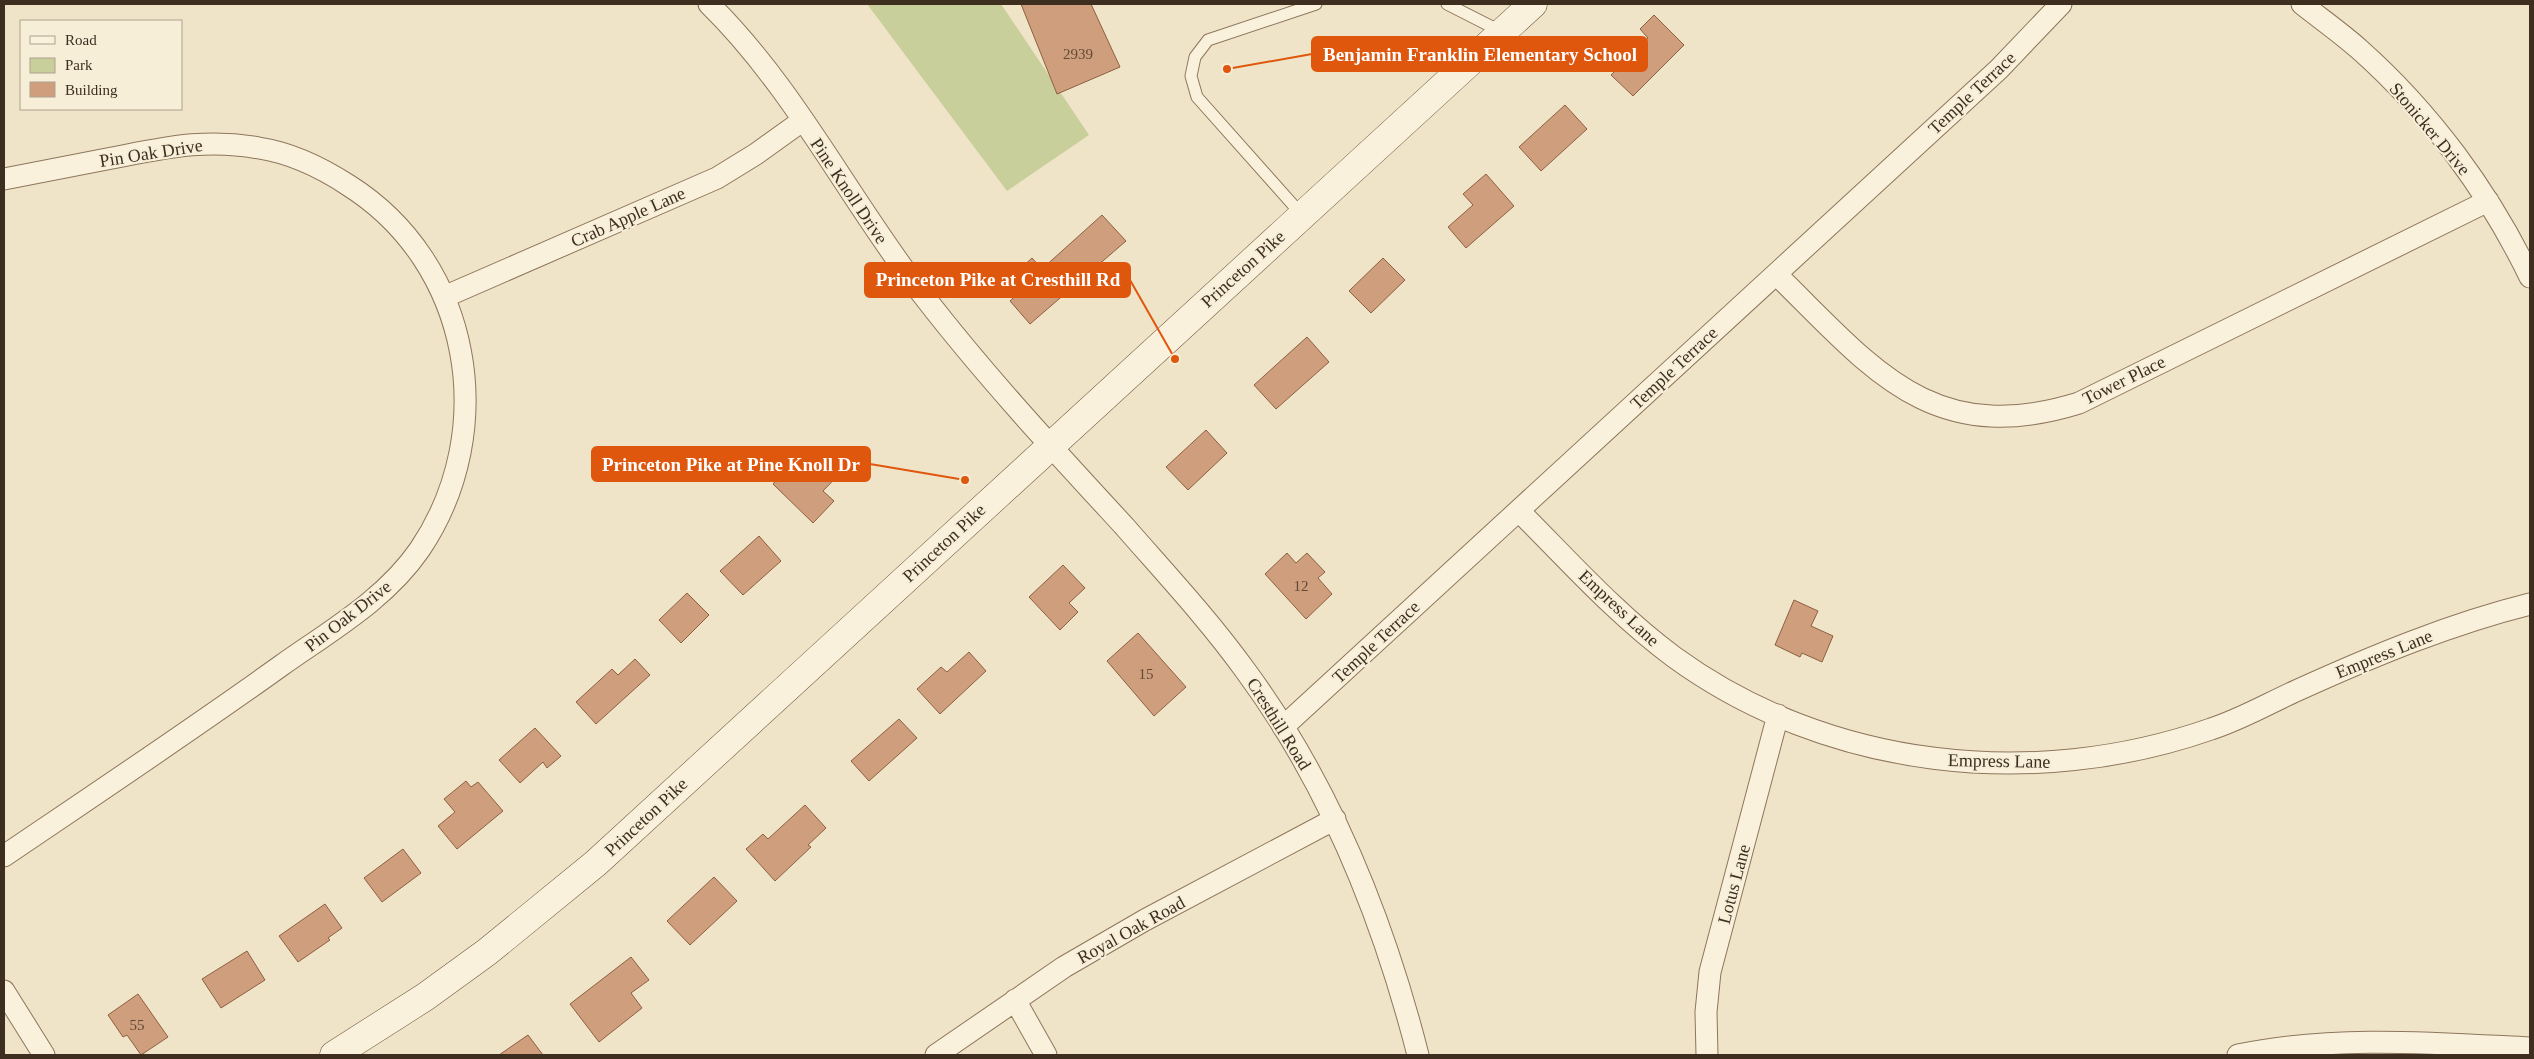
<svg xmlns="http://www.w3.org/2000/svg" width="2534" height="1059" font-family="Georgia,serif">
  <rect width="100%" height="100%" fill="#f0e4c8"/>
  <!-- green -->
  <path fill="#c9cf9b" d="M 867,4 L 1001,4 L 1089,135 L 1007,191 Z"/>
  <!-- building -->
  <path fill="#cf9f7d" stroke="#8d5f41" d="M 1021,4 L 1091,4 L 1120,67 L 1057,94 Z
    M 1654,15 L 1684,45 L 1633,96 L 1611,75 L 1648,38 L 1640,29 Z
    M 1565,105 L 1587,129 L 1541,171 L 1519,147 Z
    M 1486,174 L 1514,206 L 1466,248 L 1448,227 L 1473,205 L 1463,194 Z
    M 1102,215 L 1126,241 L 1030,324 L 1010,301 L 1031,281 L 1020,269 L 1032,258 L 1042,269 Z
    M 1383,258 L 1405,280 L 1371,313 L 1349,291 Z
    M 1307,337 L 1329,362 L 1276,409 L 1254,385 Z
    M 1206,430 L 1227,453 L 1188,490 L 1166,467 Z
    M 825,449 L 845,468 L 823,491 L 834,501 L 813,523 L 773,484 L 792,464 L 802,473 Z
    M 759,536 L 781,561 L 743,595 L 720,571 Z
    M 1287,553 L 1296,563 L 1307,553 L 1325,572 L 1318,578 L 1332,594 L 1306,619 L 1265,574 Z
    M 1063,565 L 1085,588 L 1069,603 L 1078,612 L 1060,630 L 1029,597 Z
    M 687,593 L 709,615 L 681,643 L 659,620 Z
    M 1794,600 L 1818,611 L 1811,626 L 1833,636 L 1822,662 L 1802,653 L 1800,657 L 1775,645 Z
    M 1138,633 L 1186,687 L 1154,716 L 1107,661 Z
    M 969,652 L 986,671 L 940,714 L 917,689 L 941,667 L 947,672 Z
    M 635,659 L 650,675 L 596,724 L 576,702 L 612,669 L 618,675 Z
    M 899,719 L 917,738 L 869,781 L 851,761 Z
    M 535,728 L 561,756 L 547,768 L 543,762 L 520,783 L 499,760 Z
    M 466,781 L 471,787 L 478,782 L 503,811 L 457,849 L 438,826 L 455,812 L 444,799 Z
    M 805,805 L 826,828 L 808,845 L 811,847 L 775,881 L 746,849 L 763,834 L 768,839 Z
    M 403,849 L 421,873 L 382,902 L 364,878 Z
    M 714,877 L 737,901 L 690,945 L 667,921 Z
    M 325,904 L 342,928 L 328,938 L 330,940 L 298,962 L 279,936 Z
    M 247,951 L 265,980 L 221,1008 L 202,979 Z
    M 631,957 L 649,980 L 631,993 L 642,1008 L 599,1042 L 570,1004 Z
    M 138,994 L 168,1037 L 141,1055 L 127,1035 L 123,1037 L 108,1015 Z
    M 528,1035 L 543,1055 L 499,1055 Z"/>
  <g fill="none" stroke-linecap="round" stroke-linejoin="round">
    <!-- lane casing -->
    <g stroke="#8d765c" stroke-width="13">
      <path id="lane" d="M 1447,4 L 1502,32
        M 1302,215 L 1197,97 L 1191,76 L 1195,57 L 1208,40 L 1316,4"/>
    </g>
    <!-- street casing -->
    <g stroke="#8d765c" stroke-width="23">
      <path id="street" d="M 709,4 C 795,88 852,205 926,299 C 988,379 1057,453 1125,527 C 1166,574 1208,619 1245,670 C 1330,785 1383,918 1418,1055
        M 2302,4 C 2321,19 2341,33 2359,49 C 2430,112 2489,192 2530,277
        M 4,179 C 40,172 76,165 112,158 C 165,148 205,138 259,148 C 291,153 322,168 348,185 C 472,263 500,430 420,549 C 386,599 330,631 282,665 C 190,731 97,793 4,856
        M 1776,274 C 1872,368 1931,449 2079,403 L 2488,201
        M 444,297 L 717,178 L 756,154 L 802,121
        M 1519,511 C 1569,561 1617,615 1674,657 C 1828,769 2034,791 2211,729 C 2242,719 2269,703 2298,690 C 2373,656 2450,624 2530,604
        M 1283,727 L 1999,69 L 2061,4
        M 4,991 L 44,1055
        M 1015,1000 L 1046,1055
        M 936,1055 L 1064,967 L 1145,920 L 1335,819
        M 1707,1055 L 1706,1012 L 1710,972 L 1778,715
        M 2238,1055 C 2334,1035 2433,1043 2530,1048"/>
    </g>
    <!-- secondary casing -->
    <g stroke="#6f573f" stroke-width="29">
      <path id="secondary" d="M 334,1055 L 425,997 L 487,952 L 596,863 L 1533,4"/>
    </g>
    <!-- lane -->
    <use href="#lane" stroke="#faf1dc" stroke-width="11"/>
    <!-- street -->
    <use href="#street" stroke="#faf1dc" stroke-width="21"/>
    <!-- secondary -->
    <use href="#secondary" stroke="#faf1dc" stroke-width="28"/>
  </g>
  <g text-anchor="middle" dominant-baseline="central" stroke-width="4" stroke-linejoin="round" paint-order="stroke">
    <!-- number labels -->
    <g font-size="15" fill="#624a37">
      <text x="1078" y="54">2939</text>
      <text x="1301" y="586">12</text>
      <text x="1146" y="674">15</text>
      <text x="137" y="1025">55</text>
    </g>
    <!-- street labels -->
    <g font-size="18" fill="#3d2e20" stroke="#f7eed8">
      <text transform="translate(1972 93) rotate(-43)">Temple Terrace</text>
      <text transform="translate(2430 129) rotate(50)">Stonicker Drive</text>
      <text transform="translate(151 153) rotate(-9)">Pin Oak Drive</text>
      <text transform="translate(849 191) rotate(56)">Pine Knoll Drive</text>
      <text transform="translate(628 217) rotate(-24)">Crab Apple Lane</text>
      <text transform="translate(1243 269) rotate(-42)">Princeton Pike</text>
      <text transform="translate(1674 368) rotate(-43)">Temple Terrace</text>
      <text transform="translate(2124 380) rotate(-26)">Tower Place</text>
      <text transform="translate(944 543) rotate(-43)">Princeton Pike</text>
      <text transform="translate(1619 608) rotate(43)">Empress Lane</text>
      <text transform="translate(348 616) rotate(-38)">Pin Oak Drive</text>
      <text transform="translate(1376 642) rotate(-43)">Temple Terrace</text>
      <text transform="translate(2384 654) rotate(-22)">Empress Lane</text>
      <text transform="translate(1279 724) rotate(58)">Cresthill Road</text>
      <text transform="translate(1999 761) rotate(1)">Empress Lane</text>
      <text transform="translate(646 817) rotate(-43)">Princeton Pike</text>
      <text transform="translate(1734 884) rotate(-75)">Lotus Lane</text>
      <text transform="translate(1131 930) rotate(-29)">Royal Oak Road</text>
    </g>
  </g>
  <!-- callouts -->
  <path fill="none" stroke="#df570d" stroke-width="2" d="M1227 69L1312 54M1175 359L1130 280M965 480L870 464"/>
  <g fill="#df570d" stroke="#f7eed8" stroke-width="2">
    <circle cx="1227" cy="69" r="5"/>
    <circle cx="1175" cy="359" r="5"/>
    <circle cx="965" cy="480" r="5"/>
  </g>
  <g fill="#df570d" stroke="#df570d" stroke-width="2">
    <rect x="1312" y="37" width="335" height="34" rx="5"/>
    <rect x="865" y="263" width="265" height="34" rx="5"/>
    <rect x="592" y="447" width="278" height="34" rx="5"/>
  </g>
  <g font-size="19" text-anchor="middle" font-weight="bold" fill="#fff">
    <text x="1480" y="61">Benjamin Franklin Elementary School</text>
    <text x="998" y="286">Princeton Pike at Cresthill Rd</text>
    <text x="731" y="471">Princeton Pike at Pine Knoll Dr</text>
  </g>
  <!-- border -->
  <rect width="2534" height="1059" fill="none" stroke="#3d2e20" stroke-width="10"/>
  <!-- legend -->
  <rect x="20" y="20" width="162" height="90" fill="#f7eed8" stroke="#ada18e"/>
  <rect x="30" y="36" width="25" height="8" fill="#faf1dc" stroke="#ada18e"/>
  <text x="65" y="45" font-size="15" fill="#3d2e20">Road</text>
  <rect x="30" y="58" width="25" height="15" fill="#c9cf9b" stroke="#ada18e"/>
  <text x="65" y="70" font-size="15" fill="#3d2e20">Park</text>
  <rect x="30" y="82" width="25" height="15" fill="#cf9f7d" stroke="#ada18e"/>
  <text x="65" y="95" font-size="15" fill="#3d2e20">Building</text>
</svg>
